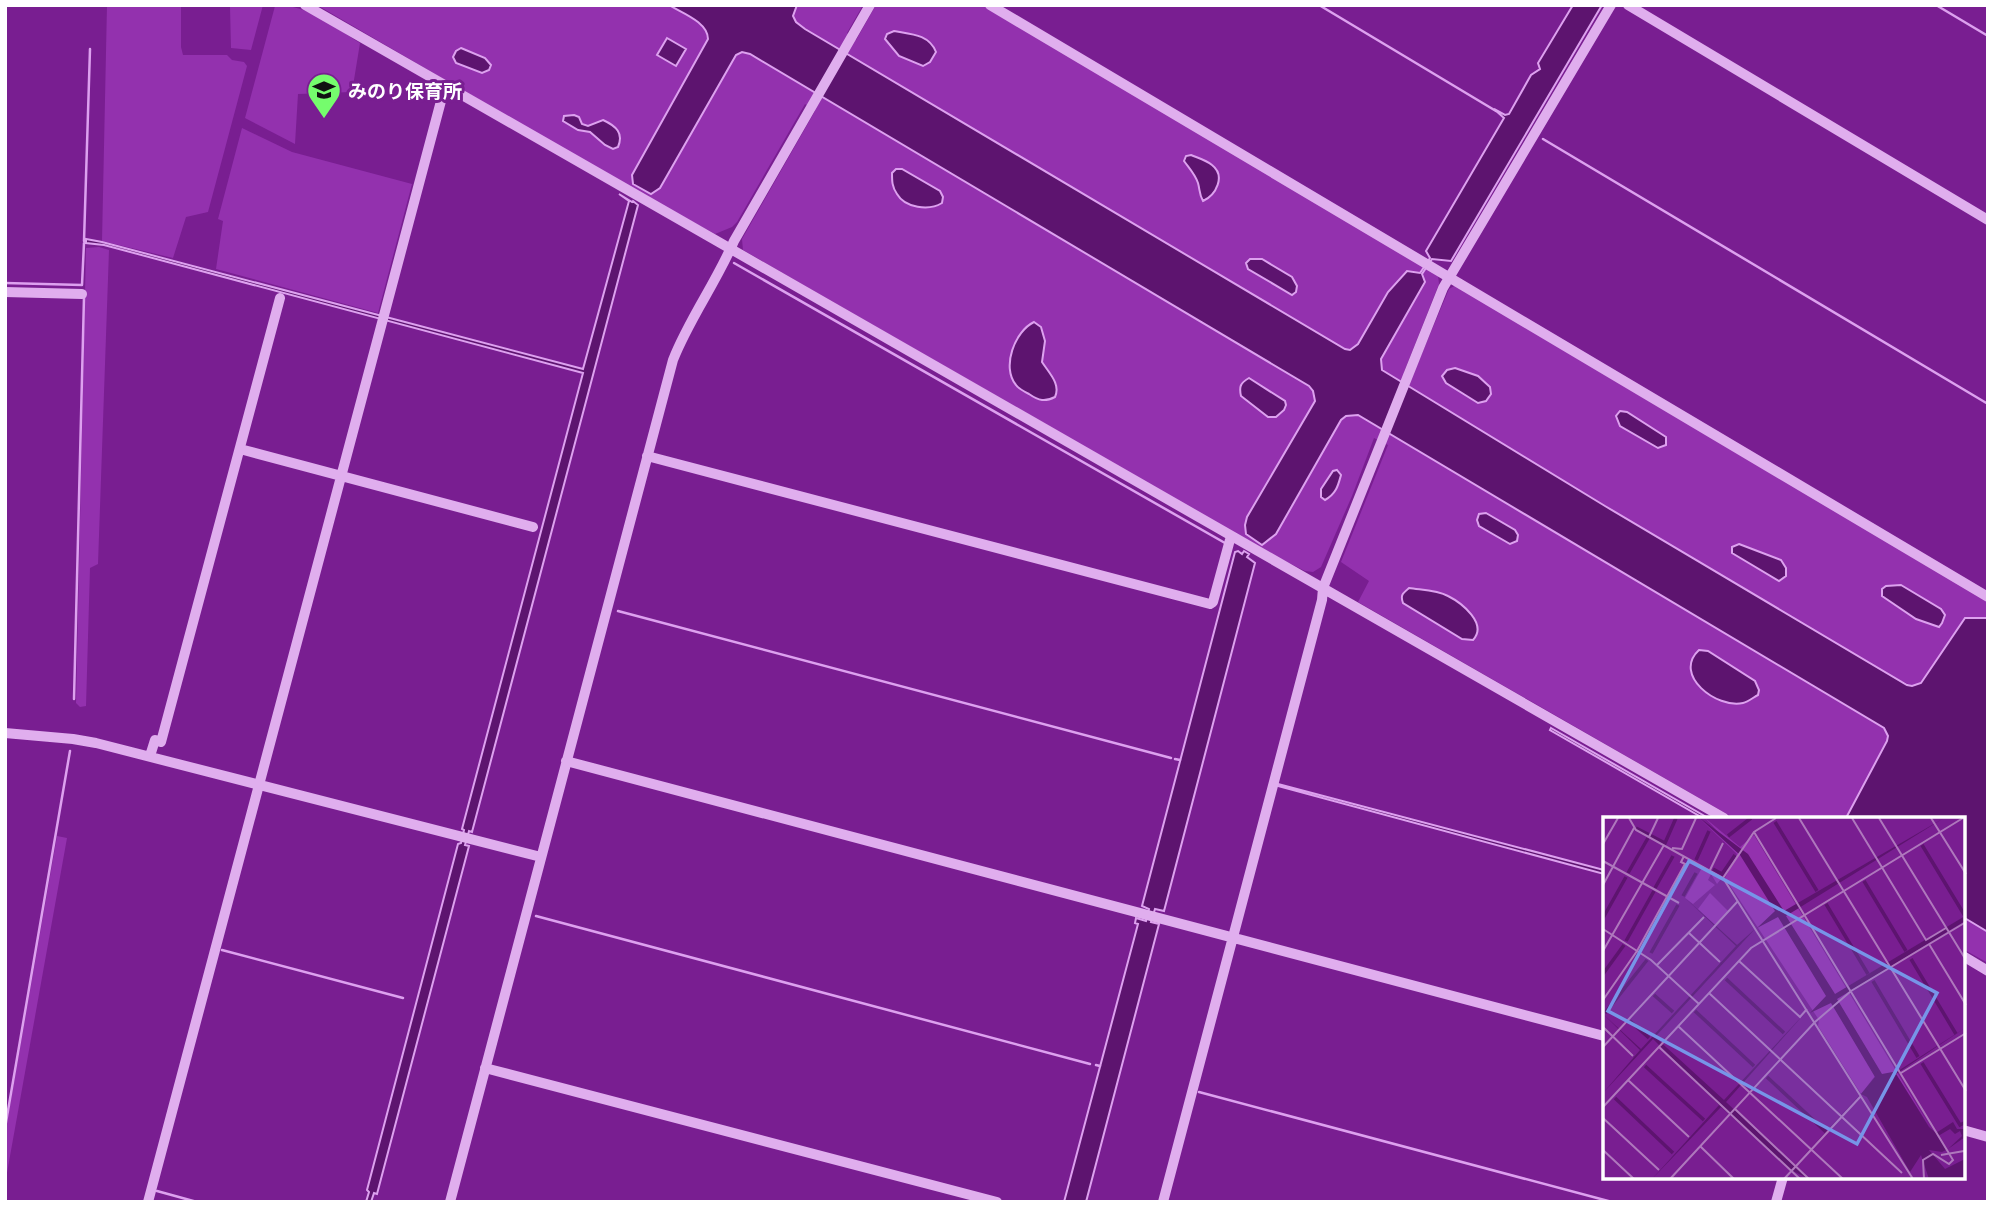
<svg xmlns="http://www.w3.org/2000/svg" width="1993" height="1207" font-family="'Golos Text','Noto Sans JP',sans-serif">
  <rect width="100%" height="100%" fill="#791e91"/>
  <!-- green -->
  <path fill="#9331ae" d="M 107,5 L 181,5 L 181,47 L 183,55 L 227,55 L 232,60 L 244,62 L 247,66 L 208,212 L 186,217 L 173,258 L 102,241 Z
    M 206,5 L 263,5 L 251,50 L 231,48 L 230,7 Z
    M 277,5 C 308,5 334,27 360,43 L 352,92 L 298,94 L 295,144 L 245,118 L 275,6 Z
    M 317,5 L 863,5 L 847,33 L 856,40 L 876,5 L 985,5 L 1438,275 L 1439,284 L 1404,372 L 1412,377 L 1449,289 L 1456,285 L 1988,601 L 1988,618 L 1965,618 L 1921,683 L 1912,686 L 1902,681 L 1884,728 L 1888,736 L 1887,741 L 1846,818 L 1734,818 L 1358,602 L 1369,581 L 1341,562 L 1388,445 L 1374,438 L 1352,496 L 1321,567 L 1313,572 L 1305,571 L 1275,556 L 743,250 L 742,239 L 815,111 L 805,104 L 737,222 L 732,227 L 715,234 L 618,181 Z
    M 242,128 L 292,152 L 412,184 L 378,313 L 216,269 L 223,221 L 218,219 Z
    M 99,247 L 109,250 L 98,564 L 90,568 L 86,706 L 80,707 L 76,703 L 86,248 Z
    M 57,836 L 67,838 L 5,1184 L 5,1134 Z
    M 1963,917 L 1988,932 L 1988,963 L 1963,949 Z"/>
  <!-- water -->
  <path fill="#5d146f" stroke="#dda1ef" stroke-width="2" d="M 669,5 L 797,5 L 793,16 L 796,22 L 805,29 L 1345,349 L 1350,350 L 1358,344 L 1388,292 L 1407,271 L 1420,273 L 1430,258 L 1426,251 L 1504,118 L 1494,109 L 1505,115 L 1509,114 L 1531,75 L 1540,69 L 1538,63 L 1573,5 L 1602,5 L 1451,261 L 1432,259 L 1422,274 L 1425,282 L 1381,359 L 1382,370 L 1605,506 L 1907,685 L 1912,686 L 1921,683 L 1965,618 L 1988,618 L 1988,932 L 1963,917 L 1963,818 L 1846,818 L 1887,741 L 1888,736 L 1884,728 L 1358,415 L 1346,416 L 1341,420 L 1276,534 L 1262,545 L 1246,534 L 1245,525 L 1247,517 L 1315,401 L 1313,391 L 1309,386 L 750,54 L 742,52 L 736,55 L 660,188 L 651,194 L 633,184 L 632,175 L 708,39 C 708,22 682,13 669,5 Z
    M 894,31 C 910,34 929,34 936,52 L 930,62 L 923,66 L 899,56 L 885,39 L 887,34 Z
    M 667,38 L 686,49 L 676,66 L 657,55 Z
    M 461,48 L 485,58 L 491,65 L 489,70 L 482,73 L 456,63 L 453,57 L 456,51 Z
    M 574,115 L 579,117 L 582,124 L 588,126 L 603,120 C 616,126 624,133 618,147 L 613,149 L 605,145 L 590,132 L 578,130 L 563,121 L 564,116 Z
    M 1191,155 C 1198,158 1206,160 1212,165 C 1226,176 1216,195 1203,201 C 1199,194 1200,190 1198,183 C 1195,174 1189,168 1184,161 L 1186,156 Z
    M 896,169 L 902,169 L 940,191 L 943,197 L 942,203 C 929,211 905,208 897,194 C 892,187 892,181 892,173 Z
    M 619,194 L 632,202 L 633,201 L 638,205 L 472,832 L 469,831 L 465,845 L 469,846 L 377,1194 L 374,1193 L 371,1202 L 366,1202 L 369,1192 L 367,1190 L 458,844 L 461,843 L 464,830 L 462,829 L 583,373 L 104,245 L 86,243 L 86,239 L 102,242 L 583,369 L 629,201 Z
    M 1250,259 L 1262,259 L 1292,277 L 1297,286 L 1296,292 L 1292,295 L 1248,269 L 1246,263 Z
    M 1034,322 L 1041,327 L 1045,341 L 1042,362 C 1049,373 1061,384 1055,397 C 1045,402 1039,401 1029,394 C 1025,392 1019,389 1016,385 C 1001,367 1015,331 1034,322 Z
    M 1455,368 L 1478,376 L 1490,387 L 1491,394 L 1486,401 L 1478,403 L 1446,383 L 1442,376 L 1447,370 Z
    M 1249,378 L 1285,401 L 1286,405 L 1284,410 L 1276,417 L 1268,417 L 1241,396 C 1239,387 1240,383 1249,378 Z
    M 1620,411 L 1627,412 L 1666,437 L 1666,445 L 1658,448 L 1620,426 L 1616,416 Z
    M 1337,470 L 1341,475 C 1338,486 1336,494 1325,500 L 1321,497 L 1321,489 L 1333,471 Z
    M 1486,513 L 1515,530 L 1518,535 L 1517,541 L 1510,544 L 1479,526 L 1477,520 L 1479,514 Z
    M 1739,544 L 1781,560 L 1786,568 L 1786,576 L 1779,581 L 1732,553 L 1732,547 Z
    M 1238,551 L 1242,554 L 1244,551 L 1249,554 L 1247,557 L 1255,563 L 1164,911 L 1155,909 L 1151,922 L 1159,924 L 1086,1202 L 1064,1202 L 1138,924 L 1135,923 L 1136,918 L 1146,921 L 1149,909 L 1142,906 L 1235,552 Z
    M 1901,585 L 1941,609 L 1945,615 L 1942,623 L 1939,627 L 1916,619 L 1882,596 L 1882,589 L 1886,586 Z
    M 1409,588 C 1422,590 1437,590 1448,596 C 1462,603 1488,624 1473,640 L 1462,639 L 1403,603 C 1400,595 1403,593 1409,588 Z
    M 1699,650 L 1708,651 L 1755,681 L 1759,690 L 1758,695 C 1754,697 1748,702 1743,703 C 1717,709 1672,675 1699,650 Z
    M 1551,728 L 1708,818 L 1703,818 L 1550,730 Z
    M 1278,784 L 1604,870 L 1604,874 L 1278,786 Z"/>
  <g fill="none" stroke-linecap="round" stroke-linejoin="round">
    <!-- stream -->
    <path stroke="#dda1ef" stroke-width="2.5" d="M 1319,5 L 1496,111
      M 1936,5 L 1988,36
      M 1543,139 L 1988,404
      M 84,241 L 90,49
      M 734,263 L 1225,543
      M 5,283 L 82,285 L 84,243
      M 618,611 L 1171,758
      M 74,699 L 84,297
      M 1175,759 L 1180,760
      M 536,916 L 1090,1064
      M 222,950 L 403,998
      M 1096,1065 L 1100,1066
      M 1199,1092 L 1612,1202
      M 5,1128 L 70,751
      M 157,1191 L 197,1202"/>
    <!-- minor -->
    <path stroke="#e0aeee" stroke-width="10" d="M 305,5 L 1724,818
      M 990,5 L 1988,597
      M 1628,5 L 1988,220
      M 5,292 L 82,294
      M 240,449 L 533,527
      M 647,456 L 1210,604 L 1213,602 L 1231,536
      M 5,733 L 73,739 L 96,743 L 541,857
      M 150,756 L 155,740 L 161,742 L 280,298
      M 566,761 L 1604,1036
      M 1963,956 L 1988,971
      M 485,1068 L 997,1202
      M 1963,1130 L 1988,1137
      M 148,1202 L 445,86
      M 450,1202 L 673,360 C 689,319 716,283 734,241 L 870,5
      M 1163,1202 L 1322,600 L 1323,588 L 1443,288 L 1611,5
      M 1776,1202 L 1783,1177"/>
  </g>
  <!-- icons -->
  <defs>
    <g id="school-pin" transform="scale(1.75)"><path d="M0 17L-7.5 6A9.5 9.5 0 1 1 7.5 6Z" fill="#75fc6d" stroke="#791e91"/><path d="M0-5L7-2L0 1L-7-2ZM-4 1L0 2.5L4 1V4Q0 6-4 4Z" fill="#111"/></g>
  </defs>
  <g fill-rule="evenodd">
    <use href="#school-pin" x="324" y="90"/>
  </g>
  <g text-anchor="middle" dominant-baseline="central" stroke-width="6" stroke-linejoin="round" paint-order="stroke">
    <!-- poi labels -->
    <g font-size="19" font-weight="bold" fill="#fff" stroke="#791e91" text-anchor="start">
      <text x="348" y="90">みのり保育所</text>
    </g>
  </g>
  <!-- overview -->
  <g transform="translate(1603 817)">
    <rect width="362" height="362" fill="#791e91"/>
    <path d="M 96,1 L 136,37 L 102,1 L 137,30 L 151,18 L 327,310 L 293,257 L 272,259 L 258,277 L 215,209 L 216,203 L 122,61 L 134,37 ZM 100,49 L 118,62 L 114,67 L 108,57 L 105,63 L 112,68 L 90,87 L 82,81 ZM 107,76 L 125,94 L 112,108 L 95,92 Z" fill="#9331ae"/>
    <path d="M 97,1 L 145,37 L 181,94 L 341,1 L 183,99 L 232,177 L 362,99 L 362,104 L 234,182 L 279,257 L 295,254 L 362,211 L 293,257 L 326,310 L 333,316 L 350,305 L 354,312 L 362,312 L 362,320 L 345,332 L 359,319 L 357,314 L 352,317 L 347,312 L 335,319 L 343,333 L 339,335 L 326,333 L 342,352 L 362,342 L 362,362 L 326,362 L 318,338 L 307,355 L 264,280 L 258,277 L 272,260 L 228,186 L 207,196 L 223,179 L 175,100 L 154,111 L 172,94 L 137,38 ZM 80,79 L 134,128 L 152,112 L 52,220 L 121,283 L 203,195 L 123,285 L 191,349 L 253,282 L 193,226 L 253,282 L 257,278 L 192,348 L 206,362 L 188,353 L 118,290 L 49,362 L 116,288 L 50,222 L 0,276 L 37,233 L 0,197 L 38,232 L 133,129 Z" fill="#5d146f"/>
    <path fill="none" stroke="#5d146f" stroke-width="3.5" d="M 172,5 L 214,74M 33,11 L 62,26 L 73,1M 125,19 L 148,1M 319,28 L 362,99M 93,43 L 106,14M 110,52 L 119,57 L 132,38M 25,56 L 45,21M 261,64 L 303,134M 52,71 L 70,39M 80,79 L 93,56M 223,87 L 265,157M 0,101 L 23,60M 23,124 L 51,74M 48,136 L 75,88M 308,142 L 353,217M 0,157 L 21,128M 123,162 L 181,216M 270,164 L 315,240M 51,178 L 70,195M 92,194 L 151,249M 2,196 L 44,143M 27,204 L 46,221M 319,246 L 357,308 L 363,305M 42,249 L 101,303M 164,260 L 223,315M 12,281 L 70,336"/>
    <path fill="none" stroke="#af78bd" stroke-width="2" d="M 26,1 L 33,13 L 120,61 L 310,362M 196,1 L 363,274M 249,1 L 323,123 L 343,111M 276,1 L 363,143M 328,1 L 363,57M 151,15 L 350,343 L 346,347 L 330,337 L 320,343 L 321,362M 46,20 L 55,1M 0,27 L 15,1M 69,31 L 79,32 L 93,1M 0,44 L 76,86M 107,53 L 120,26M 120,61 L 151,15 L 173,1M 0,68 L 31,11M 0,112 L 48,143 L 96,187M 86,116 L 117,145M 326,127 L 363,188M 0,134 L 61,28M 136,144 L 197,200 L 204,192M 54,148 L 101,100M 106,176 L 299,356M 0,183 L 34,134 L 82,47 L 78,45 L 81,39M 75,209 L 240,362M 0,210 L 30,239M 0,230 L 135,84M 56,230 L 197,362M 298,256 L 363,216M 25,263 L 86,320M 0,290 L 148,131 L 360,1M 132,292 L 206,362M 0,301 L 56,353M 97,329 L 131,362M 0,333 L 31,362M 338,338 L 361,334M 67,362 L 212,205 L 248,174 L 363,105M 181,362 L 258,279"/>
    <path fill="#7795e8" fill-opacity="0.15" stroke="#7795e8" stroke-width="3.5" d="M 86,44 L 334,176 L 254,327 L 5,194 Z"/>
    <rect width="362" height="362" fill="none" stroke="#fff" stroke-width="3.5"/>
  </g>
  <!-- border -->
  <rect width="1993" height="1207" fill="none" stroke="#ffffff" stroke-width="14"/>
</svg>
